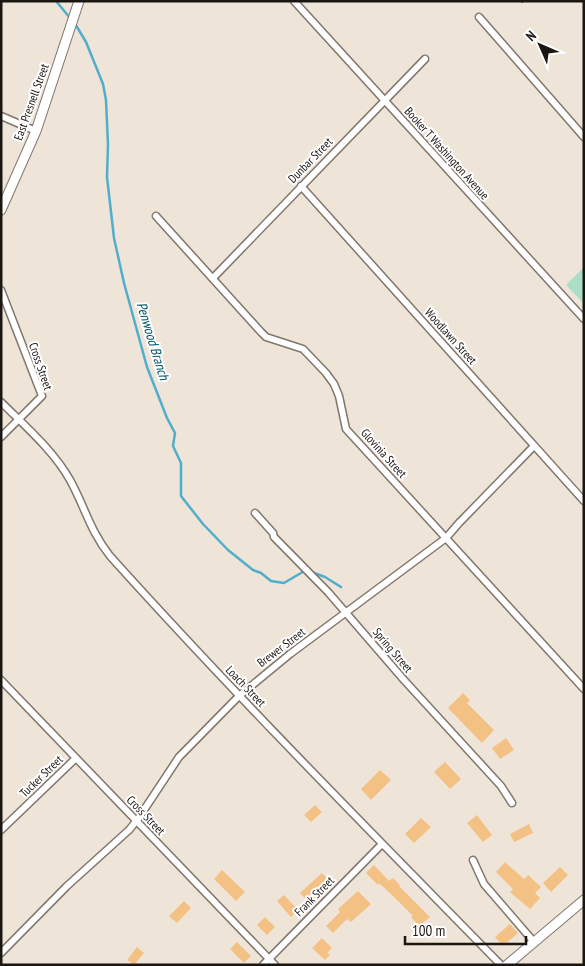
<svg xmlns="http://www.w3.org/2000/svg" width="585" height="966" font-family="'PT Sans Narrow',sans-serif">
  <rect width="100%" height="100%" fill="#efe4d8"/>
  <!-- green -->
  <path fill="#acdec5" d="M 584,267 L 584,304 L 566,285 Z"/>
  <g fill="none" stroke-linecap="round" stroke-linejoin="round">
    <!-- stream -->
    <path stroke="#51aeca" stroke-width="2.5" d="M 56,1 L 70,18
      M 522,1 L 522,2
      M 74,22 L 86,42 L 103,84 L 106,100 L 108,145 L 107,177 L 114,238 L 124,283 L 147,367 L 167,418 L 175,433 L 173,446 L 181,463 L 181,496 L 203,524 L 228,550 L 253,570 L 261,573 L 271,581 L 284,583 L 306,570 L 325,577 L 341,587"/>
  </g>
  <!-- building -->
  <path fill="#f4c185" d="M 463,693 L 470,700 L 467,703 L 494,730 L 482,743 L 448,708 Z
    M 506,738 L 514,750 L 500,759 L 492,748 Z
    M 445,762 L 461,779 L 450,789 L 434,772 Z
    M 380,770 L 391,780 L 371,800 L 361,789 Z
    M 315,805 L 322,812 L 311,822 L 304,815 Z
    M 477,815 L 492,835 L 483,842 L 467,823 Z
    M 421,818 L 431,827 L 414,843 L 405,834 Z
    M 529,824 L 533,833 L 514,842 L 510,834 Z
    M 505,862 L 524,879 L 528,875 L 541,887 L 535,893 L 540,898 L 530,909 L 510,892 L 513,889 L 496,872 Z
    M 374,865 L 389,881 L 393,878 L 400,885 L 399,886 L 430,917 L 419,926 L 411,917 L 413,916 L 391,894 L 379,883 L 378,885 L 366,873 Z
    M 560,867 L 568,875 L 551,892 L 543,883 Z
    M 222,870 L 245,892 L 236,901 L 214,879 Z
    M 322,873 L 330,881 L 317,894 L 319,896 L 311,904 L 300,893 Z
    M 358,891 L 371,904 L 351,922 L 347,919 L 333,933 L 326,926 L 340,912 L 338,909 Z
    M 284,895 L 298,910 L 291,917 L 277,901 Z
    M 184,901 L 191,908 L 177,923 L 169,916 Z
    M 265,917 L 275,927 L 267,935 L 257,925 Z
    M 510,924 L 518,933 L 503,946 L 495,937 Z
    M 322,938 L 332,948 L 327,953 L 330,955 L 325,960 L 312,948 Z
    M 237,942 L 251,956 L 244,963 L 230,949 Z
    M 137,947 L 144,953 L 134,965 L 127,960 Z"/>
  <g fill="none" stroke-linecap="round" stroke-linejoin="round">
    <!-- street casing -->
    <g stroke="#80766c" stroke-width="9">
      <path id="street" d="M 294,1 L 584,319
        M 479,17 L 584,137
        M 1,116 L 36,131
        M 301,186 L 584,501
        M 156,216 L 261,332 L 266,337 L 303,349 L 326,373 L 334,384 L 339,396 L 346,429 L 584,689
        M 213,278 L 425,59
        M 1,290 L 42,396 L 1,437
        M 1,402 C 25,426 54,451 70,480 C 85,507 90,531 110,556 C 236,696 369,830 501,965
        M 255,513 L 273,533 L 274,537 L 328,592 L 404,680 L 501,786 L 512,803
        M 1,680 L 275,965
        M 1,830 L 75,759
        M 473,860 L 484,884 L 534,942
        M 1,953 L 67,886 L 129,830 L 138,819 L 179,757 L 239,696 L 290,654 L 446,538 L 459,523 L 534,446
        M 263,965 L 382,844"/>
    </g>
    <!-- secondary casing -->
    <g stroke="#80766c" stroke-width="11">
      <path id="secondary" d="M 1,210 L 36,131 L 79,1
        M 507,965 L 584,900"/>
    </g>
    <!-- street -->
    <use href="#street" stroke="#fff" stroke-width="6"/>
    <!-- secondary -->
    <use href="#secondary" stroke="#fff" stroke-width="9"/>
  </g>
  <g text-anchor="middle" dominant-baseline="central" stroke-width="4" stroke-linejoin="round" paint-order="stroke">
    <!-- street labels -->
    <g font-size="12" fill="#1a1612" stroke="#fff">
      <text transform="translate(31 102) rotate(-70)">East Presnell Street</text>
      <text transform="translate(447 153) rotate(48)">Booker T Washington Avenue</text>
      <text transform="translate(310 160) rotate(-46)">Dunbar Street</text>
      <text transform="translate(451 336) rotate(48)">Woodlawn Street</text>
      <text transform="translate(41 366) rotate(71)">Cross Street</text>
      <text transform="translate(384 453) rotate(48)">Glovinia Street</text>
      <text transform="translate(281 647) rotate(-37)">Brewer Street</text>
      <text transform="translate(393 650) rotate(50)">Spring Street</text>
      <text transform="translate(246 686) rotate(46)">Loach Street</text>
      <text transform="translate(41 776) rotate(-44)">Tucker Street</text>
      <text transform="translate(146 815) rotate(46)">Cross Street</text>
      <text transform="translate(314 896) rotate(-45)">Frank Street</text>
    </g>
    <!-- water labels -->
    <g font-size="14" font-style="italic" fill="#015569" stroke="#fff">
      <text transform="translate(153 341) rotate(73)">Penwood Branch</text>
    </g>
  </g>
  <!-- border -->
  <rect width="585" height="966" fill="none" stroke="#1a1612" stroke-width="5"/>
  <!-- north arrow -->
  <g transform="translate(540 45) rotate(315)" stroke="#ffffff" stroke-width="4" paint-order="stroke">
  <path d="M0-4L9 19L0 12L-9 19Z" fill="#1a1612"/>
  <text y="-8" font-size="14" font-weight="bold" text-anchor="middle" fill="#1a1612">N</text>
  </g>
  <!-- scale -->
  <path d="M405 936v8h121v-8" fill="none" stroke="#1a1612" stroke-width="2.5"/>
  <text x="412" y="936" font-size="15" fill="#1a1612" stroke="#ffffff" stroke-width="4" paint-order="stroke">100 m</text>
</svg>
